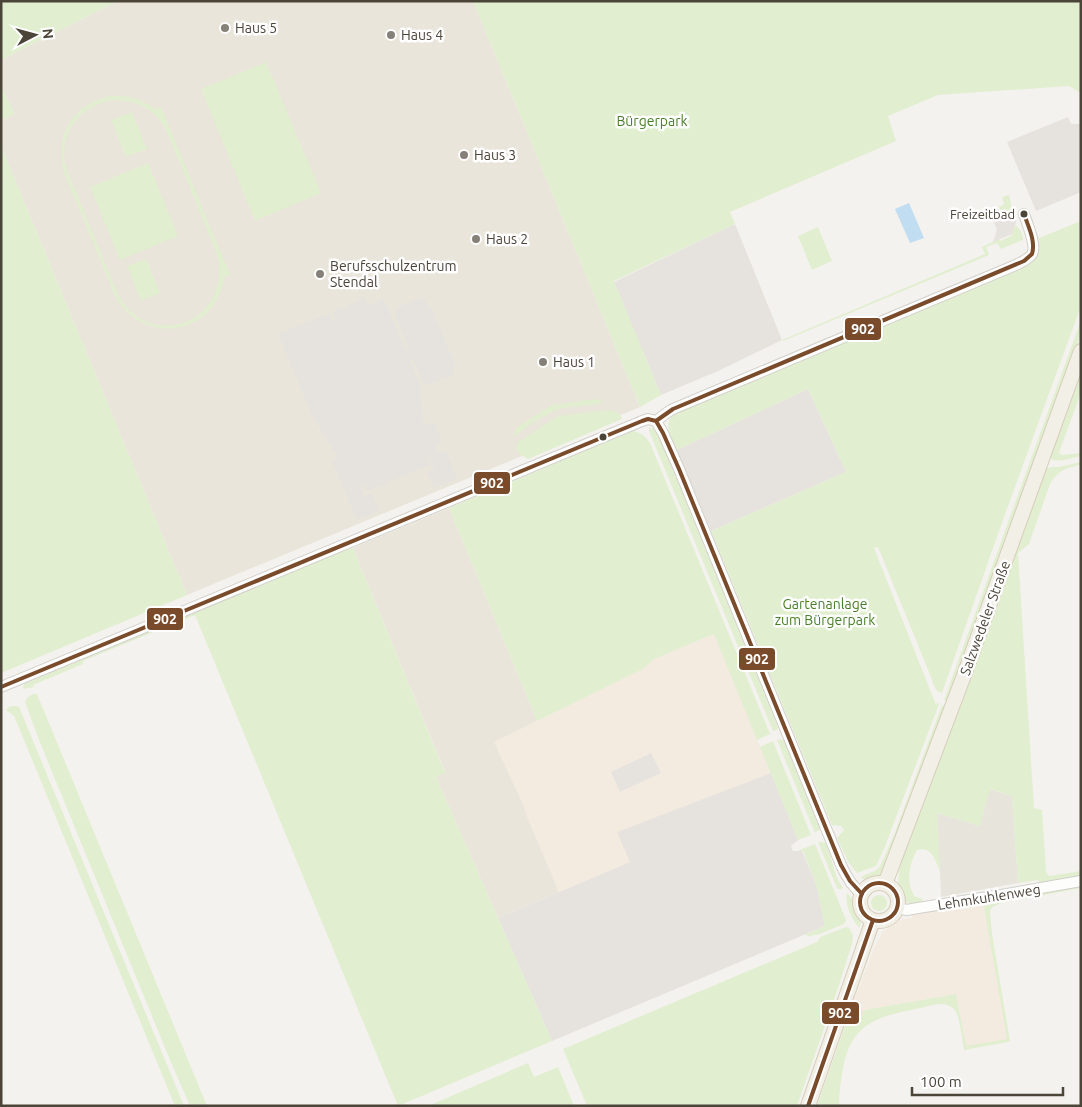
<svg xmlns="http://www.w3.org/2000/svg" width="1082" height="1107" font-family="Ubuntu,sans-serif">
  <rect width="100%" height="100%" fill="#f4f2ee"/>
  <!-- residential -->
  <path fill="#e7e4dc" d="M 989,789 L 1012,796 L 1018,883 L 941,897 L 937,813 L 980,826 Z"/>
  <!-- commercial -->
  <path fill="#f3ebdf" d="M 714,634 L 771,773 L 618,832 L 630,862 L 559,892 L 528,819 L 523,804 L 494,742 L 643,669 L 654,659 Z
    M 983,902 L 1008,1039 L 966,1047 L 956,994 L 859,1011 L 851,1009 L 875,945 L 879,940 L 882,932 L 902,919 L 912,918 L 912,914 Z"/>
  <!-- industrial -->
  <path fill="#e6e2de" d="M 735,224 L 782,340 L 718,371 L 661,395 L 614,282 Z
    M 808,389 L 846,472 L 711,531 L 677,450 Z
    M 771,773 L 798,840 L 791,846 L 793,851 L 802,851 L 816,884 L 825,926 L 552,1041 L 498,918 L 630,862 L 617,832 Z"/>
  <!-- education -->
  <path fill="#eae5da" d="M 118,1 L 473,1 L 640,407 L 187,595 L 1,146 L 1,120 L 15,114 L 1,87 L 1,60 Z
    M 449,508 L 537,721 L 494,742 L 523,804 L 528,819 L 559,892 L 498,918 L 436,777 L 445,772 L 353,548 Z"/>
  <!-- green -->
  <path fill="#e1eecf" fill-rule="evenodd" d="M 1,1 L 118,1 L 1,60 Z
    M 473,1 L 1081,1 L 1081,93 L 1069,86 L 938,95 L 888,116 L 896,141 L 730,212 L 735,224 L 614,281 L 661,395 L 640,407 Z
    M 266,62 L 321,193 L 255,221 L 201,89 Z
    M 1,87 L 15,114 L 1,120 Z
    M 110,96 C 127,95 141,99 155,109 L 161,107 L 230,275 L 224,278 C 215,336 144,347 115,296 L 65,175 C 54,137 71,105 110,96 ZM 112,100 C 138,100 155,109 167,132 L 217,254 C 234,320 152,354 118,295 L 65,165 C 60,131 79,107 112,100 Z
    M 132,112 L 147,149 L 126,157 L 111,120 Z
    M 1,146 L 187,595 L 1,673 Z
    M 148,163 L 178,236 L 120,260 L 90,187 Z
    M 1009,195 L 1013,213 L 1003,217 L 999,207 L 1004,204 L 1002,197 Z
    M 1081,221 L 1081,306 L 1004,517 L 942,693 C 935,692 933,683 931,677 L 878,547 L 874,548 L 936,705 L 938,702 L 939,704 L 884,849 L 876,866 L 857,873 L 849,863 L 837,838 L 844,830 L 841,826 L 832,825 L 711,531 L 846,472 L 808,389 L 677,450 C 671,437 661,422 677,412 L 1027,266 C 1037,259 1040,251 1039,238 Z
    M 1015,225 C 1020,228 1023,234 1023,240 L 1001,249 L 997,243 L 986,247 L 989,255 L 783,341 L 782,340 L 985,254 L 982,247 L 999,239 L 1000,241 L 1011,236 Z
    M 818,227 L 832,261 L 812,270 L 798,236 Z
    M 146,259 L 160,293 L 141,301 L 127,266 Z
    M 1081,320 L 1081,334 L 948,701 L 947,702 L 944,700 Z
    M 1081,367 L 1081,392 L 1059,453 L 1062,455 L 1081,453 L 1081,456 C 1071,458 1061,463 1051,459 L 1050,454 Z
    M 595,399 L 606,403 L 562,408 C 544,414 528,426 513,437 L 516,428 L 552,405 Z
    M 608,410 C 614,411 621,412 622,419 L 528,459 C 522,456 519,454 516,448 L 518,442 L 558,416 Z
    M 649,427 C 655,429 657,433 660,438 L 778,727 L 777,730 L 773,731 L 649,431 Z
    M 632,431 C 641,432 645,436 650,443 L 770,734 L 757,740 L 714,634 L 654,659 L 643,669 L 537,721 L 449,508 Z
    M 1081,462 L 1081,465 C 1065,468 1059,470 1050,484 L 1029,544 L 1018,553 L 1034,808 L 1042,810 L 1046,872 L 1049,876 L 1081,871 L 1081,876 L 1040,883 L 1038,880 L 1018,883 L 1012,796 L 990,789 L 980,826 L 937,813 L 940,871 C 935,860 932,846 917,850 C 912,859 907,874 910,885 C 910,889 913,892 914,896 L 922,899 L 923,902 L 922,904 C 913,905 907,905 902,896 C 893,880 902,862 906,846 L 1045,469 L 1052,467 L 1058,467 Z
    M 353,548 L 445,773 L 436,777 L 552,1041 L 398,1106 L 195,615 L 83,661 L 83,664 L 33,685 L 34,687 L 23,689 L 24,684 L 345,550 Z
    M 33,694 L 37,694 L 207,1106 L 190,1106 L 170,1060 L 39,740 L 25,702 C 26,698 29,696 33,694 Z
    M 942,705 L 944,706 L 945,709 L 882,873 C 876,880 870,882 861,878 L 864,875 L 875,871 L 880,866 L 894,835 Z
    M 12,706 L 16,706 L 19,707 L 184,1106 L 175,1106 L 14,716 L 6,710 L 9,707 Z
    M 781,739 L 784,741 L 820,829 L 819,830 L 815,833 L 777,740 Z
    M 773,741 L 811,835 L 798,840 L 760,747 Z
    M 818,842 L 821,842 L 826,843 L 837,878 L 843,888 L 841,889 L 838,889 L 836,886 Z
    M 815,844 L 846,920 L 844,924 L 820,934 L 809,936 L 805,935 L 825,926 L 816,884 L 803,851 L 798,851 Z
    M 1081,884 L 1081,888 L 1002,903 L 992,907 L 990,912 L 992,934 L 1010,1041 L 1008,1042 L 964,1050 C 962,1040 960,1016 954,1009 C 945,1000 932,1005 921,1008 C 880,1016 852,1021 843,1068 C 841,1080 839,1093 839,1106 L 827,1106 L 820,1104 L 819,1106 L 817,1106 L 851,1009 L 859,1011 L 956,994 L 966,1046 L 1007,1039 L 983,902 Z
    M 847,893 L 856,903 L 857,910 L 861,917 L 860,928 C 852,922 844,902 847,893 Z
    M871 903a8 8 0 1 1 16 0a8 8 0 1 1-16 0Z
    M 846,927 L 849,928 L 853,935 L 852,944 L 838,988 L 797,1106 L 587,1106 L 563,1049 L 817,942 L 820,937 Z
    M 528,1063 L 534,1077 L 558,1067 L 574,1106 L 428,1106 Z"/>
  <!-- parking -->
  <path fill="#e6e3df" d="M 1068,117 L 1071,124 L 1081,124 L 1081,192 L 1036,211 L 1007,142 Z
    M 1013,213 L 1016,222 L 1012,234 L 993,242 L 997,230 L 994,222 Z
    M 365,298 L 368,306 L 384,299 L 406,351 L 408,351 L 409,349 L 394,312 L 396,308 L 419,298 L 425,300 L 427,305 L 431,307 L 455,365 L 453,368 L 454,371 L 452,375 L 436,382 L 429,385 L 424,384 L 413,359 L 411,359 L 410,361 L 420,384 L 422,417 L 426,425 L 434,422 L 442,442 L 434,446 L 438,454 L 446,451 L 457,479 L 434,488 L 427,472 L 434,469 L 429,458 L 427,459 L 430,465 L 367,491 L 365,485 L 361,485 L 360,487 L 364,496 L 372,493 L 379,511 L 357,520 L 332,460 L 338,457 L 313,417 L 278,334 L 329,313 L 332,321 L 335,320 L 332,312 Z
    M 651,753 L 661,773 L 620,792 L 611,772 Z
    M 675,815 L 701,879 L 688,884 L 662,820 Z"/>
  <!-- water -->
  <path fill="#c0ddf1" d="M 909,203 L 924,238 L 910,243 L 895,209 Z"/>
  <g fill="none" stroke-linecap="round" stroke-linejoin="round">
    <!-- minor casing -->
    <g stroke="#d2d0cb" stroke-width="12">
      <path id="minor" d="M 656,421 L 663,433 L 679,469 L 841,865 C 846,876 852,887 862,894
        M 656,421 L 668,412 L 673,409 L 1018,264 C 1023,261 1029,259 1032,254 C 1037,246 1027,223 1024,214
        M 1,687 L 642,421 L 648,419 L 656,421
        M 897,908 L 907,910 L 918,908 L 1001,895 L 1081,881"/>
    </g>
    <!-- major casing -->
    <g stroke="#d6cebb" stroke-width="16">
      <path id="major" d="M860 902a19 19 0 1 1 38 0a19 19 0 1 1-38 0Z
        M 885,884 L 963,678 L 1081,351
        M 808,1106 L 873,920"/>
    </g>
    <!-- minor -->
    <use href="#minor" stroke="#fdfdfc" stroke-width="10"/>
    <!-- major -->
    <use href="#major" stroke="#f2efe6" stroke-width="14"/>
    <!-- bus-1 casing -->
    <g stroke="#fff" stroke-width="8">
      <path id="bus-1" d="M 656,421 L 663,433 L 679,469 L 841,865 L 850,881 L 862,894
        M 656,421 L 673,409 L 1024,261 L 1032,254 C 1036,241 1028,226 1024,214
        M 1,687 L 642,421 L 648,419 L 656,421
        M860 902a19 19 0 1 1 38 0a19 19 0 1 1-38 0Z
        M 808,1106 L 873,920"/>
    </g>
    <!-- bus-1 -->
    <use href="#bus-1" stroke="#7a4b2a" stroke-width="4"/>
  </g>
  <!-- markers -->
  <g fill="#868178" stroke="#fff" stroke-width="2">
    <circle cx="225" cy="28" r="5"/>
    <circle cx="391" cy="35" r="5"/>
    <circle cx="464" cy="155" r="5"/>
    <circle cx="476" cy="239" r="5"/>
    <circle cx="320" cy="274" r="5"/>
    <circle cx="543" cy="362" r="5"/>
  </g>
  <g fill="#4b4439" stroke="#fff" stroke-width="2">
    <circle cx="1024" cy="214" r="4.5"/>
    <circle cx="603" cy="437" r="4.5"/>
  </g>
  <g text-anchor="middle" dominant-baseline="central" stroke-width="5" stroke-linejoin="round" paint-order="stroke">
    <!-- bus labels -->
    <g font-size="13" fill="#4b4439" stroke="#fff" text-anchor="end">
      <text x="1015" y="214">Freizeitbad</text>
    </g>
    <!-- poi labels -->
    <g font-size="14" fill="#4b4439" stroke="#fff" text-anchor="start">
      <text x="235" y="28">Haus 5</text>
      <text x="401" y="35">Haus 4</text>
      <text x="474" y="155">Haus 3</text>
      <text x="486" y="239">Haus 2</text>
      <text x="330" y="266">Berufsschulzentrum<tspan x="330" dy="16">Stendal</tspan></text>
      <text x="553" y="362">Haus 1</text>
    </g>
    <!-- park labels -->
    <g font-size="14" fill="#4a7f2a" stroke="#fff">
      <text x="652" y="121">Bürgerpark</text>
      <text x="825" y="604">Gartenanlage<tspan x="825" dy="16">zum Bürgerpark</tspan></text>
    </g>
    <!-- street labels -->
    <g font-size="14" fill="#4b4439" stroke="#fff">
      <text transform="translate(985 618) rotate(-70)">Salzwedeler Straße</text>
      <text transform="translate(989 897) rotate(-9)">Lehmkuhlenweg</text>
    </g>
  </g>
  <g stroke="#fff" stroke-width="2">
    <rect x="844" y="317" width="38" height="24" rx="5" fill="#7a4b2a"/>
    <rect x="473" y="471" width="38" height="24" rx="5" fill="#7a4b2a"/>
    <rect x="146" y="607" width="38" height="24" rx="5" fill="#7a4b2a"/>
    <rect x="738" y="647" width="38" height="24" rx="5" fill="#7a4b2a"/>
    <rect x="821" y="1001" width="39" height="24" rx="5" fill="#7a4b2a"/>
  </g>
  <g font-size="14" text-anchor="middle" font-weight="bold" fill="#fff">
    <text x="863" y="334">902</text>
    <text x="492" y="488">902</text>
    <text x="165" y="624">902</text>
    <text x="757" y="664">902</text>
    <text x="840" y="1018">902</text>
  </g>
  <!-- border -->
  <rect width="1082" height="1107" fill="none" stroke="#4b4439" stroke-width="5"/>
  <!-- north arrow -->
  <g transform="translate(35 35) rotate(84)" stroke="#ffffff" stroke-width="4" paint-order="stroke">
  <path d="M0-4L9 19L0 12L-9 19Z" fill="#4b4439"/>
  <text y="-8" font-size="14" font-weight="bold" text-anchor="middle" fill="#4b4439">N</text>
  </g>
  <!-- scale -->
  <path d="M912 1087v8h151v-8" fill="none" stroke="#4b4439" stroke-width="2.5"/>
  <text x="920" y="1087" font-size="15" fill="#4b4439" stroke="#ffffff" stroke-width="4" paint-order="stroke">100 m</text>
</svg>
